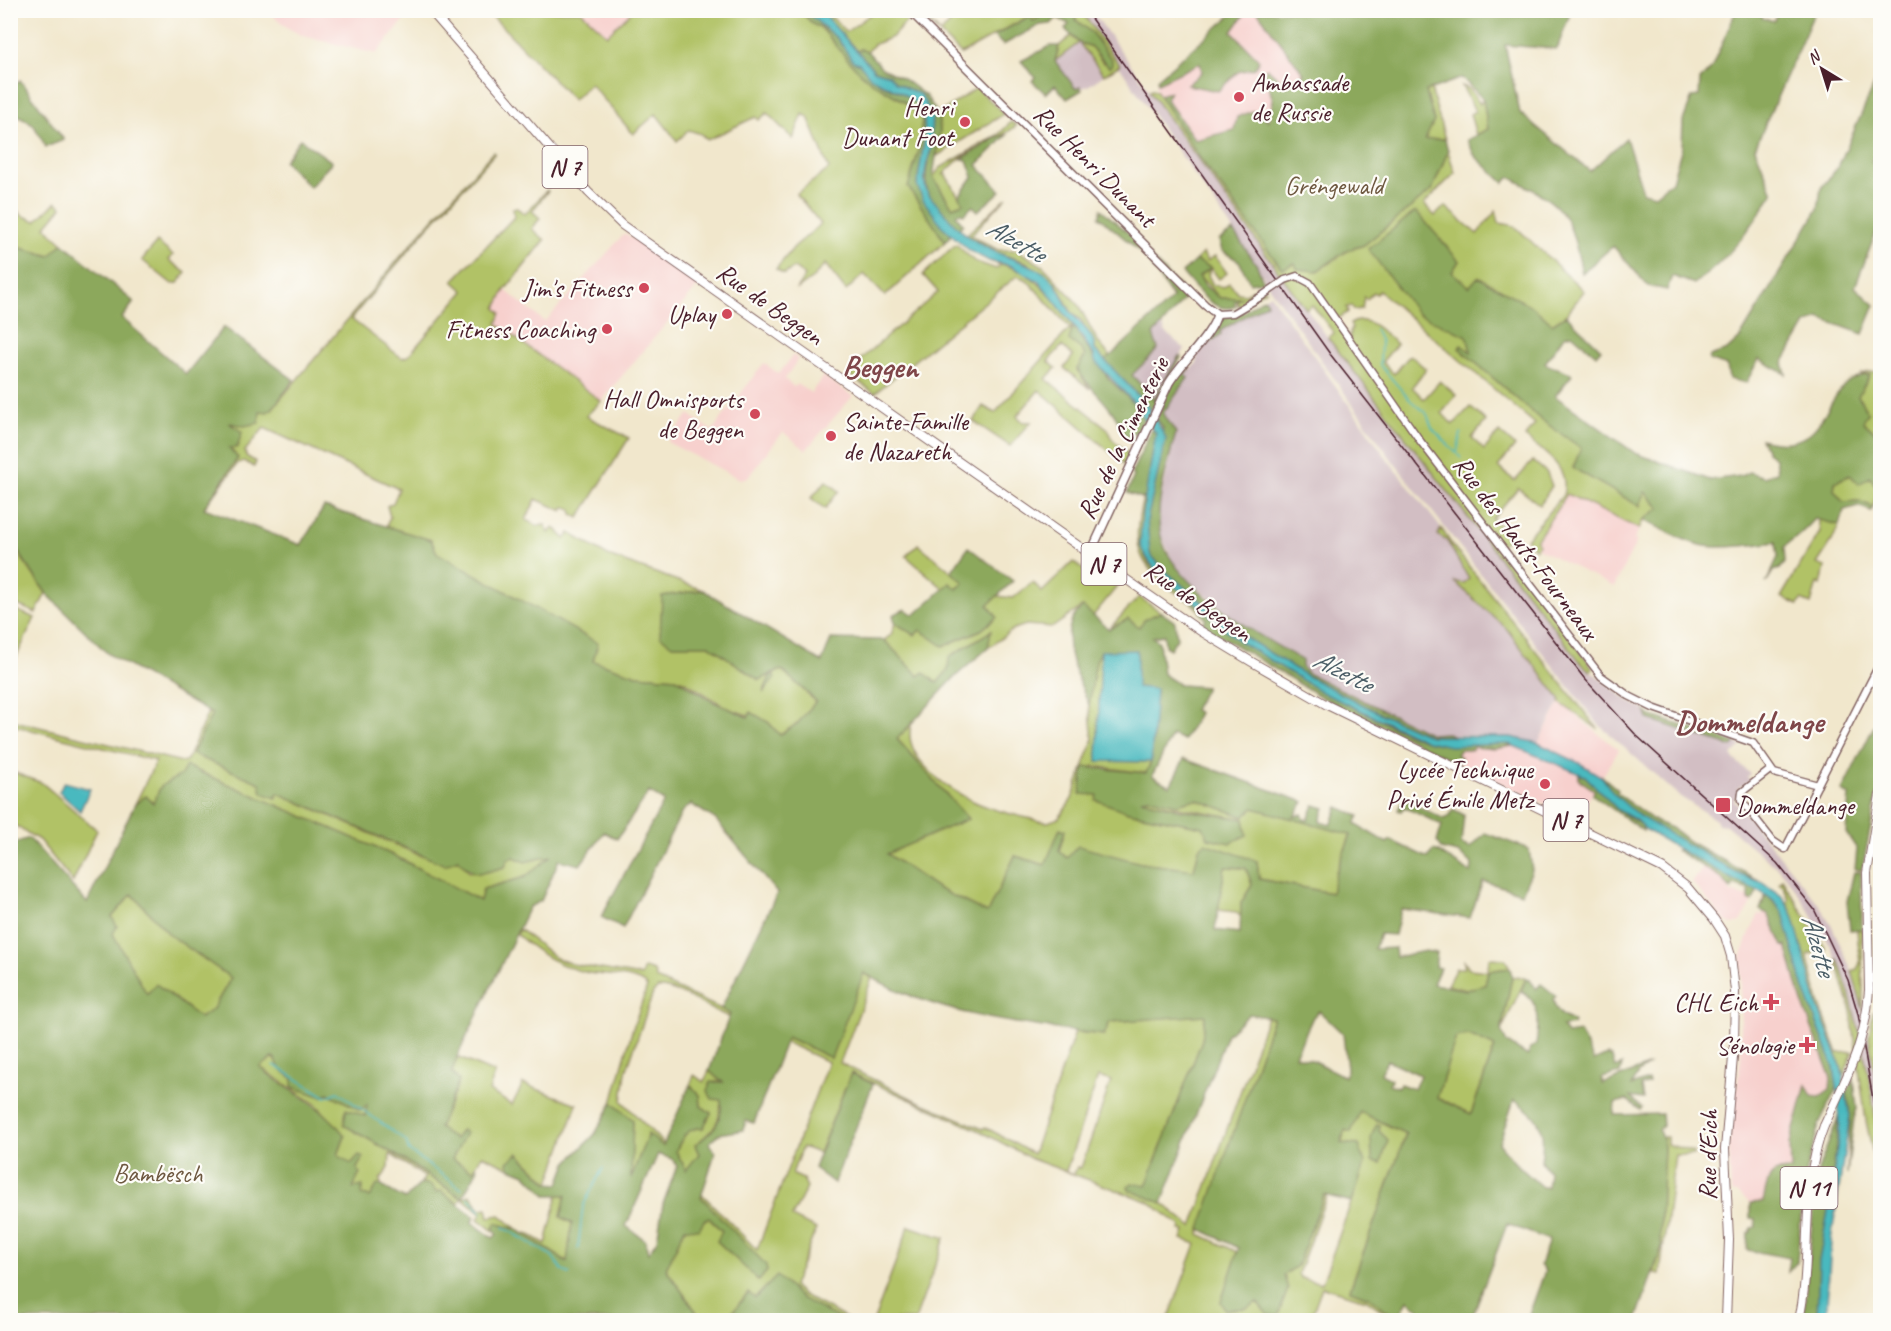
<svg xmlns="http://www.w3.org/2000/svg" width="1891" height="1331" font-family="Caveat,sans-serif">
  <rect width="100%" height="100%" fill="#fdfcf7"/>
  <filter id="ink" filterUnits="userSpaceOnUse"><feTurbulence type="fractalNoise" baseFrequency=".0167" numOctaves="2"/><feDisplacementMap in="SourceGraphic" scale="12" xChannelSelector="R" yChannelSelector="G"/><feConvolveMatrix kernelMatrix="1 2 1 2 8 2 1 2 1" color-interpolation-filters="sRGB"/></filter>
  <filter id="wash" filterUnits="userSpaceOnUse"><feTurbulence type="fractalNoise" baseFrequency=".008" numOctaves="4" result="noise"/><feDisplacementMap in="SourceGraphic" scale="24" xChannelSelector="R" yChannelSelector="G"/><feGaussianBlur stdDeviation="1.35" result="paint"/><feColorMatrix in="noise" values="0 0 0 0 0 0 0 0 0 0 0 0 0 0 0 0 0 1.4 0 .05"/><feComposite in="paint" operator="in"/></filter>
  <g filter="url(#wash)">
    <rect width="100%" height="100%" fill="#f1e7cc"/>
    <!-- built -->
    <path fill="#f7d0cd" d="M 276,10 L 412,10 L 412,11 L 376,54 L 303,36 L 288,28 L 272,15 Z
      M 581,11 L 632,11 L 607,35 Z
      M 1236,11 L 1265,11 L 1335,104 L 1199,157 L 1156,90 L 1157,79 Z
      M 625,233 L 698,286 L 601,401 L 497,324 L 499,316 L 496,308 L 505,290 L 545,322 Z
      M 793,355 L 798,359 L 785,379 L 794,387 L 797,384 L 811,393 L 823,376 L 853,396 L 806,450 L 783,432 L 748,477 L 740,479 L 667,442 L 689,414 L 712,431 L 764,363 L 779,374 Z
      M 1567,494 L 1639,529 L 1634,540 L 1637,541 L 1614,587 L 1537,548 L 1539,544 L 1536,542 Z
      M 1560,703 L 1619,750 L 1602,777 L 1581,764 L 1538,743 Z
      M 1513,746 L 1558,764 L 1579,775 L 1578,779 L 1594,790 L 1577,819 L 1458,763 L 1461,758 L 1456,755 L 1459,750 L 1473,747 L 1494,749 Z
      M 1703,868 L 1720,877 L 1731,889 L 1729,892 L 1749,897 L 1752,902 L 1741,922 L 1732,924 L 1725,921 L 1692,882 Z
      M 1764,912 L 1769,914 L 1776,933 L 1779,932 L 1786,945 L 1801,999 L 1831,1078 L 1830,1089 L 1820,1097 L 1812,1096 L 1807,1086 L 1790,1144 L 1791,1170 L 1768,1181 L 1763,1202 L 1750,1203 L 1738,1193 L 1731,1193 L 1729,1147 L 1741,1057 L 1741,957 L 1748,937 L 1759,914 L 1762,915 Z"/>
    <!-- industrial -->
    <path fill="#d2bec3" d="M 1081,11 L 1092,11 L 1328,338 L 1582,664 L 1627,700 L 1645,710 L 1648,719 L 1732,747 L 1736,743 L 1741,746 L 1731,756 L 1750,774 L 1747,777 L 1750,781 L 1737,789 L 1739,790 L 1734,800 L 1818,903 L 1831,924 L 1852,971 L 1863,1010 L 1880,1105 L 1880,1158 L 1864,1055 L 1846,981 L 1831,946 L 1796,890 L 1783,873 L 1726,825 L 1718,824 L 1716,820 L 1679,796 L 1598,724 L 1392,460 L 1269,287 L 1257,265 Z
      M 1079,43 L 1104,75 L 1088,86 L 1077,90 L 1055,61 Z
      M 1270,294 L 1389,461 L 1441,528 L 1439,535 L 1447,541 L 1469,579 L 1464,583 L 1456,583 L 1506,628 L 1561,700 L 1538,743 L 1511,737 L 1431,734 L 1306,672 L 1302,667 L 1302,659 L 1247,629 L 1177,571 L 1160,533 L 1160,501 L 1176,433 L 1163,413 L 1188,377 L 1184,374 L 1197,363 L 1197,352 L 1221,335 L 1220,332 L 1267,303 L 1264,298 Z
      M 1163,326 L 1165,332 L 1185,349 L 1154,400 L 1132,375 L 1158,349 L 1153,334 Z"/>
    <!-- green -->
    <path fill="#b1c266" stroke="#7e7048" stroke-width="1.5" fill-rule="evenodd" d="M 498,11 L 581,11 L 607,35 L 632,11 L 800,11 L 814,25 L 820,27 C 836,44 850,63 867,78 C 887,95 905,97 922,119 L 919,150 L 911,176 L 945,242 L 885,296 L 864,274 L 846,291 L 825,264 L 814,277 L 796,290 L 805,276 L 794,268 L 784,274 L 776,269 L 794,247 L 821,224 L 796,194 L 829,169 L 808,117 L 803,114 L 793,139 L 767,113 L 759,120 L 756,117 L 751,119 L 707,140 L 701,134 L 689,130 L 677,141 L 656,114 L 633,134 L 590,83 L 573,100 L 492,16 Z
      M 821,11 L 826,11 L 846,32 L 875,11 L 900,11 L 909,19 L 892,37 L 875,44 L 867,51 L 860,49 L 858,52 Z
      M 916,11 L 921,11 L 940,33 L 950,24 L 939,11 L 1052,11 L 1033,21 L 1029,16 L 961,54 Z
      M 1075,11 L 1081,11 L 1120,65 L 1104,75 L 1079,43 L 1055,61 L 1059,46 L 1071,36 L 1079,43 L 1090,46 L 1104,64 L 1092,33 L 1076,20 Z
      M 1462,86 L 1470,89 L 1480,104 L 1483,99 L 1488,129 L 1476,135 L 1470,114 L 1475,111 Z
      M 977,88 L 1004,114 L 937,156 L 940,130 L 938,114 Z
      M 1152,89 L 1156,90 L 1199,157 L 1295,263 L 1317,271 L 1349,250 L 1364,245 L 1432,190 L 1448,151 L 1455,173 L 1424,204 L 1435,216 L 1445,206 L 1477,234 L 1496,211 L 1499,223 L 1511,225 L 1519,230 L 1584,291 L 1566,315 L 1552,324 L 1533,307 L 1478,277 L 1470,287 L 1451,272 L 1459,261 L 1437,238 L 1418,314 L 1468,336 L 1472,353 L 1459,348 L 1540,419 L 1582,448 L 1573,468 L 1640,506 L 1645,492 L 1660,508 L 1643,520 L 1639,529 L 1567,494 L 1536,541 L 1539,544 L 1535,549 L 1526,539 L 1563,495 C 1571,467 1543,452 1525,437 L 1535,424 L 1379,291 L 1376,294 L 1373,292 L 1367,299 L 1364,297 L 1362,309 L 1354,310 L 1352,306 L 1347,307 L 1348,312 L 1336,320 L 1350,339 L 1350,330 L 1352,328 L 1350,324 C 1369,313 1383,333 1397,344 L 1382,362 L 1394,374 L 1410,355 L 1426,369 L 1412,387 L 1424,399 L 1440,381 L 1456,395 L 1442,413 L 1453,425 L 1470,407 L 1486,421 L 1472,438 L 1484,450 L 1499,432 L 1515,446 L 1498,467 L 1515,481 L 1533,461 L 1547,473 L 1552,486 L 1540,505 L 1518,488 L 1492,519 L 1512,536 L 1500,545 L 1593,668 L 1590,671 L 1582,664 L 1328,338 L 1334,333 L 1312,305 L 1306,309 L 1286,282 L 1149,91 Z
      M 1431,89 L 1445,139 L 1424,140 L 1434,121 L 1426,91 Z
      M 1011,122 L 1017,125 C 1010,132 1006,133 997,137 C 977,145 956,160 943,175 L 945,174 L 963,203 L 952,207 L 933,177 L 940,168 L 999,134 Z
      M 493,152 L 495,153 L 424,232 L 351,319 L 402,358 L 408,356 L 464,291 L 453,281 L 514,217 L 513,208 L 517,208 L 525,214 L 547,190 L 548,191 L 532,211 L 540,218 L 532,229 L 545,240 L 505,290 L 496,308 L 501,313 L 497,324 L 601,401 L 586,416 L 629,438 L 579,518 L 572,514 L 572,509 L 565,507 L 563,511 L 536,499 L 526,520 L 537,526 L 545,525 L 549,533 L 554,527 L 565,539 L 570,533 L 608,556 L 703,590 L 662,596 L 673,645 L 709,645 L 759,680 L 782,670 L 816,702 L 798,723 L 780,735 L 768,722 L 727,708 L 686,682 L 676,678 L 637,675 L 593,661 L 437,553 L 431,540 L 386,527 L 390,517 L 387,506 L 393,503 L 399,489 L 264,428 L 245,451 L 246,456 L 256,462 L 254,467 L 244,461 L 238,463 L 204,508 L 238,458 L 229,447 L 232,427 L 228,422 L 272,409 L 424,229 Z
      M 1007,197 L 971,235 L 998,250 L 1017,250 L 1043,266 L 1078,304 L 1098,342 L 1111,357 L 1105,361 L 1095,350 L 1095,344 L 1081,320 L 1072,313 L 1057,285 L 1026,262 L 998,253 L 966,235 Z
      M 10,202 L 21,215 L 36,221 L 56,202 L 62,207 L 45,227 L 63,243 L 51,256 L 11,245 Z
      M 157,242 L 173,255 L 169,260 L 186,273 L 178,283 L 172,284 L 142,260 Z
      M 956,244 L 974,261 L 996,269 L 1001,265 L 989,261 C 1035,270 1047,290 1073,326 L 1070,328 L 1085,356 L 1077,370 L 1090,389 L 1064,368 L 1073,356 L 1062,346 L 1048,361 L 1056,368 L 1046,379 L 1108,429 L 1113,440 L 1130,455 L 1125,465 L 1039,390 L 1017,416 L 1023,422 L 1031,422 L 1010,446 L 973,421 L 983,406 L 995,413 L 1070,328 L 1027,280 L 1017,276 L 875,393 L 850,376 L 855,368 L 853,366 L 938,292 L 923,275 Z
      M 1203,253 L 1207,261 L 1215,256 L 1227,273 L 1219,279 L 1211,268 L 1208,275 L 1213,285 L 1224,287 L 1229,283 L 1238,293 L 1246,294 L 1259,286 L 1266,290 L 1239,306 L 1236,301 L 1240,298 L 1220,298 L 1199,276 L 1211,268 L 1196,260 Z
      M 1870,372 L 1880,372 L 1880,436 L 1863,422 L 1868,413 L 1858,396 L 1870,375 L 1860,374 Z
      M 1850,475 L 1871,477 L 1876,486 L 1880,486 L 1873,507 L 1859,501 L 1843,502 L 1834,490 L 1835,482 Z
      M 826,481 L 839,491 L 825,509 L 811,498 Z
      M 1143,498 L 1145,499 C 1130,572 1157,569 1204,610 L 1200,612 C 1195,603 1186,600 1178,594 C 1137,564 1131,548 1143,498 Z
      M 1818,519 L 1839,525 L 1832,541 L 1817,564 L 1825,567 L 1821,585 L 1817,583 L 1811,604 L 1801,600 L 1798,605 L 1781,597 L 1820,532 Z
      M 1441,528 L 1452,545 L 1598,729 L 1560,703 L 1561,700 L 1506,628 L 1455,582 L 1464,583 L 1469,579 L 1447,541 L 1438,535 Z
      M 10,541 L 46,593 L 36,613 L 13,603 L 15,598 L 10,595 Z
      M 918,544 L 964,582 L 957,589 L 950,584 L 944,589 L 906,556 Z
      M 1073,562 L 1093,577 L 1101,570 L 1120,583 L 1093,616 L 1082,607 L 1053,627 L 1026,625 L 1014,629 L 988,648 L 990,631 L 937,683 L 923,673 L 919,676 L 884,640 L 891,635 L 895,623 L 915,634 L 920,630 L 944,646 L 981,630 L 997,617 L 988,605 L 997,596 L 1013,598 L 1033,582 L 1042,592 Z
      M 1139,597 L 1161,612 L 1145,619 L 1139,627 L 1109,629 Z
      M 11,608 L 35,618 L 11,668 Z
      M 1101,651 L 1097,761 L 1151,762 L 1146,773 L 1093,766 L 1091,768 L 1097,795 L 1128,812 L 1203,827 L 1244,819 L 1139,800 L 1150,798 L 1177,804 L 1195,799 L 1244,817 L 1253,808 L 1351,834 L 1336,872 L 1332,893 L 1259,879 L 1257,861 L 1199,849 L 1194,870 L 1141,863 L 1067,858 L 1059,851 L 1065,830 L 1045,865 L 1015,856 L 987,913 L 939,889 L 886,853 L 968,819 L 897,739 L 914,719 C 894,755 955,796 985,806 C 1002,813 1021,816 1039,821 L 1048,822 L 1059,818 L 1072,799 L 1093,740 L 1089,705 L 1096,661 Z
      M 208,712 L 213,714 L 192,754 L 261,783 L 262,793 L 278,793 L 421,856 L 425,854 L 458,859 L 469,872 L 514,857 L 553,855 L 525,877 L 483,889 L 480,901 L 395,856 L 186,766 L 182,775 L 161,786 L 153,804 L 146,796 L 135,804 L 156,761 L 11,725 L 11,720 L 182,762 L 187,760 Z
      M 10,771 L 42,783 L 97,830 L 73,882 L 39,840 L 11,823 Z
      M 1225,867 L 1246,868 L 1252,885 L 1241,903 L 1242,918 L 1236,912 L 1218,910 Z
      M 1782,879 L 1826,949 L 1807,955 L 1819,1002 L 1838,1053 L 1853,1052 L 1843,1077 L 1841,1066 L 1818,1007 L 1793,915 L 1787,902 L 1789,900 L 1784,887 L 1779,883 Z
      M 132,894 L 170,935 L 231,978 L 213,1009 L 200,1018 L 156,984 L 147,995 L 113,934 L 112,917 Z
      M 519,929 L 556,958 L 572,964 L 641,976 L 644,968 L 654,971 L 656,979 L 730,1013 L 729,1017 C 708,1009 677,987 658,988 L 653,993 L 626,1072 L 622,1101 L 664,1144 L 662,1147 L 648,1135 L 630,1180 L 633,1120 L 612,1103 L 632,1031 L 647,987 C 637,974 605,976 589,973 C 559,967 540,954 517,935 Z
      M 1862,929 L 1863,1010 L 1852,971 L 1857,969 L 1860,963 L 1857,930 Z
      M 1489,958 L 1505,959 L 1510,968 L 1488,971 L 1485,985 L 1466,990 L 1447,985 L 1456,968 L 1464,968 L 1464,961 L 1469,969 L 1488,971 Z
      M 1838,959 C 1861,1024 1880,1117 1880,1186 L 1866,1121 L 1851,1011 L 1836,960 Z
      M 863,973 L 872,978 L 840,1063 L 913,1099 L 983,1129 L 985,1127 L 1033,1154 L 1075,1032 L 1104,1035 L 1110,1022 L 1206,1014 L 1202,1040 L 1146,1187 L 1129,1190 L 1156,1198 L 1192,1227 L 1267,1017 L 1273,1018 L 1199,1234 L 1238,1252 L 1221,1302 L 1257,1301 L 1268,1315 L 1284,1274 L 1297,1266 L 1324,1194 L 1327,1195 L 1298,1274 L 1301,1278 L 1322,1283 L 1365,1164 L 1341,1144 L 1345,1130 L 1351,1131 L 1359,1111 L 1406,1134 L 1350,1289 L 1369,1297 L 1399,1320 L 1395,1320 L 1367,1300 L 1322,1287 L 1310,1320 L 1168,1320 L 1196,1244 L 1182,1239 L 1185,1231 L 1180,1230 L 1181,1226 L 1149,1202 L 1032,1159 L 980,1131 L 851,1073 L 819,1153 L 802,1147 L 792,1174 L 803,1179 L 807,1187 L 792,1217 L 816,1229 L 793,1286 L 803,1295 L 849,1320 C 830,1320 806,1302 791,1290 L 755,1298 L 748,1293 L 726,1320 L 702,1320 L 666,1269 L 685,1228 L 709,1218 L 722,1231 L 758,1281 L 767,1271 L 701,1197 L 702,1194 L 757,1250 L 828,1062 L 785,1042 L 787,1037 L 831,1058 ZM 1098,1077 L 1111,1081 L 1081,1168 L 1077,1167 L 1074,1174 L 1066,1171 Z
      M 1512,977 L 1526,978 L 1501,1031 Z
      M 1873,1012 L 1876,1013 L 1880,1028 L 1880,1105 L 1869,1038 Z
      M 1469,1035 L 1495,1046 L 1471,1114 L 1437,1098 L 1456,1036 Z
      M 274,1057 C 290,1088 333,1090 360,1110 L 368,1104 L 365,1117 L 344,1125 L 401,1158 L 461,1198 L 471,1195 L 480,1209 L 487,1208 L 489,1217 L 500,1215 L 518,1230 L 496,1223 L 497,1234 L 478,1219 L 481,1213 L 462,1198 L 458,1203 L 441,1191 L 436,1192 L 431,1185 L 421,1183 L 425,1177 L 390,1154 L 389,1168 L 380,1180 L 381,1184 L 370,1197 L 361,1195 L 353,1188 L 360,1173 L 338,1155 L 345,1136 L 317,1105 L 260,1067 Z
      M 457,1057 L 495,1073 L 489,1091 L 512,1105 L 523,1084 L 577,1104 L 549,1183 L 518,1153 L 508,1162 L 510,1168 L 482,1155 L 473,1171 L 452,1159 L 455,1139 L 439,1128 L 459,1081 L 452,1072 Z
      M 709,1071 L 724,1083 C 717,1118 726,1120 695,1145 L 699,1154 L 687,1171 L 676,1152 C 682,1138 686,1127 703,1128 L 711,1113 L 701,1106 L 700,1095 L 690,1085 L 694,1075 L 704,1082 Z
      M 1661,1137 L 1667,1137 L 1667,1144 L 1693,1152 L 1693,1155 L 1675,1155 L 1660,1274 L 1654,1273 L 1662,1247 L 1660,1238 L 1664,1146 Z
      M 558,1194 L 566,1194 L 561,1217 L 572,1223 L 568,1262 L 525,1236 L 527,1233 L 546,1244 Z
      M 909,1226 L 945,1238 L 915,1320 L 874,1320 Z"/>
    <!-- forest -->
    <path fill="#8ca85b" stroke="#6b6443" stroke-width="1.5" fill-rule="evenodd" d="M 800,11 L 805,11 L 838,39 L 853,61 L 859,63 L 882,85 L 902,93 L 918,105 L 924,118 L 925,137 L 917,185 L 943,227 L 951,235 L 945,242 L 908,187 L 919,150 L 922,119 C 907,99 888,94 869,80 C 850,65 836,45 821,27 L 814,25 Z
      M 1052,11 L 1075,11 L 1076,20 L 1092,33 L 1112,60 L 1112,65 L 1109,67 L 1090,46 L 1079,43 L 1065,29 L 1069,24 L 1057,18 L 1051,24 L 1040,25 L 1003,45 L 994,36 L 1030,16 L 1033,21 Z
      M 1236,11 L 1246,12 L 1232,32 L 1259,60 L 1255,68 L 1238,72 L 1218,91 L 1187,85 L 1202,72 L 1200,63 L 1158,83 L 1157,79 Z
      M 1257,11 L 1571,11 L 1557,49 L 1505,45 L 1520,113 L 1590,171 L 1626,138 L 1643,192 L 1655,195 L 1672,181 L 1682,147 L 1683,121 L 1692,97 L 1699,96 L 1700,80 L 1711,69 L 1736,11 L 1763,11 L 1762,18 L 1774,21 L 1778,11 L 1815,11 L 1755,148 L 1773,193 C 1750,229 1729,259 1694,284 L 1672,276 L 1667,290 L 1648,286 L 1613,246 L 1582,273 C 1569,210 1564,206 1510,177 L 1504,183 L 1475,156 L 1467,140 L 1488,129 L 1483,99 L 1462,78 L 1426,91 L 1434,121 L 1425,140 L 1445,139 L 1448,151 L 1432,190 L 1364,245 L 1348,250 L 1317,271 L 1297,269 L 1295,263 L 1282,269 L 1199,157 L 1159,95 L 1170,92 L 1166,99 L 1195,140 L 1234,130 L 1237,117 L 1253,111 L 1269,120 L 1273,100 L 1264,72 L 1267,68 L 1287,86 L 1304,74 Z
      M 1050,46 L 1059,46 L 1055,61 L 1076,89 L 1080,87 L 1082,90 L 1067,99 L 1055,85 L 1046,94 L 1032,81 L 1035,77 L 1021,61 Z
      M 860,49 L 867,51 L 882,68 L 902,78 L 926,96 L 938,114 L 940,130 L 933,177 L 952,207 L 963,203 L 959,196 L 973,177 L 967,160 L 962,159 L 997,137 L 1007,135 L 977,165 L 1001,191 L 978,211 L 973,206 L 964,214 L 960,213 L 956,215 L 963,224 L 958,230 C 922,196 920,186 934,140 L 931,135 L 932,115 L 921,95 L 896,83 L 889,75 L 874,70 L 858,52 Z
      M 1880,72 L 1880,160 L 1872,159 L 1871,162 L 1880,164 L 1880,222 L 1855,287 L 1875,305 L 1863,334 L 1819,318 L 1806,324 L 1783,363 L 1786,374 L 1759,359 L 1746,383 L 1729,379 L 1727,366 L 1709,360 L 1710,356 L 1727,350 L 1740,338 L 1818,209 L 1821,188 L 1838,167 Z
      M 20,80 L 64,140 L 46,147 L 33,124 L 11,111 L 11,87 Z
      M 300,139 L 332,162 L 310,187 L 284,161 Z
      M 1101,209 L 1133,237 L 1134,241 L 1188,295 C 1175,308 1166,324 1153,334 L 1158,349 L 1132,375 L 1154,399 L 1179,356 L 1181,357 L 1151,410 C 1138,391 1119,379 1105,361 L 1173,298 L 1143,254 L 1099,217 Z
      M 1416,211 L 1459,261 L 1452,272 L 1469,287 L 1478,277 L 1533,307 L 1552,324 L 1566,315 L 1601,349 L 1596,355 L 1572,334 L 1564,336 L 1545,363 C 1554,369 1564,368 1572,375 L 1555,396 L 1635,453 L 1710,480 L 1741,476 L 1749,472 L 1764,477 L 1777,472 L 1775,458 L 1767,452 L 1761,439 C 1836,461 1819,374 1870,375 L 1858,396 L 1868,413 L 1863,422 L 1880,436 L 1880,486 L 1876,486 L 1870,477 L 1859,484 L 1850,475 L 1835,482 L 1834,490 L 1843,502 L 1859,501 L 1873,507 L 1871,511 L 1858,506 L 1844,510 L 1839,525 L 1815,519 C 1805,530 1795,539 1784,547 L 1785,563 L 1780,569 L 1773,571 L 1766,583 L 1778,557 L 1776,542 C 1755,545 1736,547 1715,547 C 1691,547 1664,529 1643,520 L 1660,508 L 1645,492 L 1639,506 L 1573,468 L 1581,448 L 1540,419 L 1459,348 L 1461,345 L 1471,352 L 1467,336 L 1418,314 L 1368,249 Z
      M 1233,231 L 1257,265 L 1263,281 L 1250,283 L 1239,261 L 1222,251 L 1219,240 Z
      M 63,243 L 134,302 L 122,318 L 186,374 L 224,327 L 294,380 L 272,409 L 267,412 L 260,411 L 259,423 L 244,426 L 229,423 L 242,432 L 237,448 L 229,448 L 238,458 L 204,508 L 301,545 L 324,507 L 431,540 L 437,553 L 598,643 L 593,661 L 637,675 L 676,678 L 714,702 L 748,717 L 751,712 L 768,722 L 780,735 L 798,723 L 816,701 L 782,670 L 772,673 L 775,678 L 763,693 L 771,674 L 759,680 L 709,645 L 672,645 L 660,636 L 662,596 L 703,590 L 822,662 L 831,639 L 884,640 L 919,676 L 923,672 L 937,683 L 948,670 L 949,657 L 991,631 L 988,648 L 956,676 L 897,739 L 968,819 L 887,854 L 939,889 L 987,913 L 1015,856 L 1045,865 L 1060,828 L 1065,830 L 1059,851 L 1067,858 L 1078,846 L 1141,863 L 1194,870 L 1199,849 L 1205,843 L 1257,861 L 1259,879 L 1331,893 L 1336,872 L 1351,835 L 1253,808 L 1244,817 L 1196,799 L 1177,804 L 1150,798 L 1141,799 L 1178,809 L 1244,819 L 1247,835 L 1230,843 L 1208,838 L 1203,827 L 1128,812 L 1096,800 L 1097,795 L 1080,794 L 1084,767 L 1146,773 L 1151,762 L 1156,690 L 1137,687 L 1101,651 L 1096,661 L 1089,705 C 1078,678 1052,630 1083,607 L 1109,629 L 1128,619 L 1139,627 L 1145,619 L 1161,612 L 1175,622 L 1177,638 L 1170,649 L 1165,646 L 1164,635 L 1153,637 L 1159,642 L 1163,674 L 1180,685 L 1206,687 L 1194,710 L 1199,713 L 1184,740 L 1172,735 L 1152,776 L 1170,786 L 1184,759 L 1304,802 L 1294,817 L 1302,814 L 1304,819 L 1308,820 L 1314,805 L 1325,808 L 1320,822 L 1331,825 L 1338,807 L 1359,816 L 1355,824 L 1387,843 L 1390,840 L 1428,858 L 1433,850 L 1437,851 L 1471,873 L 1472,864 L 1458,853 L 1441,849 L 1437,842 L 1442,825 L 1404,807 L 1401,811 L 1398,810 L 1403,799 L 1444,819 L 1449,817 L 1453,809 L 1464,815 L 1461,844 L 1470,848 L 1485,833 L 1529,849 L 1532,870 L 1522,893 L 1483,881 L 1470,918 L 1401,909 L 1395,935 L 1380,934 L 1374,949 L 1395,948 L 1396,957 L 1425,951 L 1437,953 L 1435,967 L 1440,968 L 1433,984 L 1466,990 L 1485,985 L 1488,971 L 1510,968 L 1512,977 L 1501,1031 L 1507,1043 L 1528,1056 L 1530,1048 L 1536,1045 C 1539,1024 1542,1003 1521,991 L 1526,978 L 1530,979 L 1536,989 L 1541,984 L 1556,996 L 1553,999 C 1556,1012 1561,1016 1574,1022 L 1573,1025 L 1562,1027 L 1567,1034 L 1580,1032 L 1594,1061 L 1607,1055 L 1612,1057 L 1615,1068 L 1622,1065 L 1620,1073 L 1602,1078 L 1603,1084 L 1650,1065 L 1638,1073 L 1631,1086 L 1648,1080 L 1649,1083 L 1641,1086 L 1643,1099 L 1630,1097 L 1642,1108 L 1640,1110 L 1627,1100 L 1615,1103 L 1614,1115 L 1662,1114 L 1663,1126 L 1659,1130 L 1664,1146 L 1660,1238 L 1662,1247 L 1636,1320 L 1527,1320 L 1545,1271 L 1540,1265 L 1549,1240 L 1507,1224 L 1471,1320 L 1420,1320 L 1423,1313 L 1408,1300 L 1400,1316 L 1404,1320 L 1399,1320 L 1369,1297 L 1350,1290 L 1406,1134 L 1360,1112 L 1351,1132 L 1345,1130 L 1341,1143 L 1359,1145 L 1365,1163 L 1352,1202 L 1324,1195 L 1297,1266 L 1284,1275 L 1288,1289 L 1278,1316 L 1268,1315 L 1257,1302 L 1247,1308 L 1225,1310 L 1221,1302 L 1239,1248 L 1200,1229 L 1273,1018 L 1249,1014 L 1227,1034 L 1162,1203 L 1129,1190 L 1128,1186 L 1132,1183 L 1146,1186 L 1202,1040 L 1205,1015 L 1110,1022 L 1104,1035 C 1022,1025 936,1016 864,973 L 831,1058 L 787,1037 L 754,1123 L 746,1121 L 743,1130 C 730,1134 718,1129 710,1143 L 715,1153 L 701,1197 L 766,1265 L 767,1271 L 759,1281 L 717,1241 L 722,1231 L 709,1218 L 705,1219 L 699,1229 L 685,1228 L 666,1269 L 702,1320 L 11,1320 L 11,844 L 29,838 L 87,903 L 135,804 L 146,796 L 153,803 L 161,786 L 181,775 L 186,766 L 395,856 L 480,901 L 483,889 L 525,877 L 551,856 L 525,862 L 514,857 L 508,859 L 505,867 C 481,873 476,880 458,859 L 445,865 L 278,793 L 276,798 L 262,793 L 260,783 L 192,754 L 212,714 L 108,654 L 46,593 L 11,541 L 10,245 L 50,256 ZM 649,792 L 664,801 L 601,917 L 623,928 L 682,812 L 691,804 L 715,819 L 777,893 L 721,1009 L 730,1014 L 709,1071 L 723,1082 L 710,1082 L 708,1091 L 712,1099 L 721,1100 C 723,1123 712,1132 695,1145 L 699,1154 L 686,1170 L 676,1151 C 682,1138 686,1127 703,1128 L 711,1113 L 701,1106 L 700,1095 L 690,1085 L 663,1146 L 648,1134 L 631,1178 L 633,1120 L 612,1103 L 595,1134 L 567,1163 L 559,1184 L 548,1183 L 518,1153 L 508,1162 L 510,1168 L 525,1174 L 546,1195 L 566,1195 L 561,1217 L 572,1223 L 567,1262 L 518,1230 L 496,1223 L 493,1228 L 497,1234 L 493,1238 L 472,1222 L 475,1217 L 441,1191 L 436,1192 L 431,1185 L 421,1183 L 405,1199 L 378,1184 L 370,1197 L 361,1195 L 363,1186 L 353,1188 L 360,1173 L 357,1168 L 363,1158 L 359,1155 L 351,1164 L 338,1155 L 345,1136 C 322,1103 289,1093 260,1067 L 274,1057 L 280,1069 L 293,1079 L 292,1087 L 322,1097 L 328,1093 L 360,1110 L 367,1105 L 365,1116 L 346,1109 L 344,1125 L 401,1158 L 462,1198 L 478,1169 L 476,1167 L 473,1171 L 452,1159 L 466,1133 L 462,1130 L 455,1139 L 439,1128 L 459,1081 L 452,1072 L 457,1057 L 529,907 L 541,901 L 559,860 L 580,865 L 604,832 L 617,839 ZM 1225,867 L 1246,868 L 1252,885 L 1241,903 L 1240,933 L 1215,930 ZM 132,894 L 170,935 L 231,978 L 213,1009 L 200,1018 L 156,984 L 147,994 L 113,934 L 117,926 L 112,917 ZM 1319,1011 L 1343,1034 L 1347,1069 L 1345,1077 L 1312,1060 L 1295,1056 L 1313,1017 ZM 1469,1035 L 1495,1047 L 1471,1114 L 1437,1098 L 1456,1037 ZM 1387,1060 L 1420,1075 L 1414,1089 L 1400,1084 L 1398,1087 L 1389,1084 L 1391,1079 L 1381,1074 ZM 1514,1100 C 1541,1118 1546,1128 1541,1161 L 1549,1172 L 1547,1187 L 1542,1187 L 1514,1162 L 1499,1143 ZM 658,1154 L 672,1159 L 677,1166 L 663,1204 L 657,1240 L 648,1253 L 645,1240 L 626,1226 Z
      M 1196,260 L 1211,268 L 1199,276 L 1205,286 L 1220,298 L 1241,298 L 1234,302 L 1236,306 C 1214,316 1196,287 1182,273 Z
      M 1264,298 L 1267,303 L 1220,331 L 1221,334 L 1204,347 L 1202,343 L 1221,318 L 1243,312 Z
      M 1073,326 L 1109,379 L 1139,408 L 1144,418 L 1137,434 L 1134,432 L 1131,438 L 1124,435 C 1116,408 1092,392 1077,369 L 1085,356 L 1082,350 L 1069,340 Z
      M 1186,369 L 1189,370 L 1184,374 L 1188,378 L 1163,413 L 1176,433 C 1168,464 1155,500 1160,532 C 1168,584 1259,636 1302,660 L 1302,667 L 1307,673 L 1431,734 L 1447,733 L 1454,736 L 1430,736 L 1383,715 L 1305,675 L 1240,634 L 1163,569 L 1150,554 L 1147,547 L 1147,520 L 1163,428 L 1157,419 C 1163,405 1172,374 1186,369 Z
      M 1152,429 L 1156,433 L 1145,499 L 1127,493 L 1134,476 L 1131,474 Z
      M 968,547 L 1013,581 L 988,605 L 997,617 L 981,630 L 943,646 L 920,630 L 915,635 L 895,623 L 893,615 L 905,609 L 914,615 L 950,583 L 957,589 L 964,582 L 951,572 Z
      M 1204,610 C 1253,654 1310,686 1369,715 C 1388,724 1407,735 1427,741 C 1455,750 1488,737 1513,746 L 1494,749 L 1473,747 L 1472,750 L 1459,750 L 1456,755 L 1461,757 L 1458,763 L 1323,698 L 1202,625 L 1206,619 L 1200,612 Z
      M 1645,710 L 1649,715 L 1736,743 L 1732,747 L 1648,719 Z
      M 1880,714 L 1880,781 L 1862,870 L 1855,869 L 1857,849 L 1846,833 L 1849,795 L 1842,791 Z
      M 1579,775 L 1585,776 L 1618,810 L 1643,826 L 1643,831 L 1593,795 L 1594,790 L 1578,779 Z
      M 1602,776 L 1618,790 L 1617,793 L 1656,822 L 1672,828 L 1690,842 L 1762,882 C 1728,871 1611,810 1602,776 Z
      M 1678,848 L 1758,890 L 1752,902 L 1749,900 L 1749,890 L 1734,885 L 1731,889 L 1720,877 L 1676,850 Z
      M 1854,872 L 1861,872 L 1862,929 L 1850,930 L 1847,901 Z
      M 1766,894 L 1783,912 L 1804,989 L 1834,1068 L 1837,1087 L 1819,1124 L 1804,1182 L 1797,1262 L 1788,1272 L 1790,1258 L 1747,1250 L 1748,1233 L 1751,1232 L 1751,1228 L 1756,1227 L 1755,1219 L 1750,1218 L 1750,1203 L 1763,1202 C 1768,1180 1767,1170 1791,1170 L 1790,1144 L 1806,1085 L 1812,1096 L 1820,1097 L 1830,1090 L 1831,1078 L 1801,999 L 1786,945 L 1783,946 L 1768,914 L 1760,910 Z
      M 851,1073 L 873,1084 L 834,1183 L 814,1168 Z
      M 1854,1079 L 1857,1109 L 1854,1118 L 1847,1175 L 1850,1116 L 1847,1093 Z
      M 1839,1115 L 1831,1194 L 1819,1261 L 1817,1320 L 1803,1320 L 1817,1173 Z
      M 1377,1124 L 1380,1125 L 1379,1131 L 1388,1140 L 1381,1163 L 1372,1161 L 1371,1137 Z
      M 777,1276 L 801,1298 L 841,1320 L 726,1320 L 748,1293 L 755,1298 Z"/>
    <!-- water -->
    <path fill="#4ab9bf" stroke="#4a6c75" stroke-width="1.5" d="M 805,11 L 821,11 L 874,70 L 889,75 L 896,83 L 921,95 L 932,115 L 931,135 L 934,140 C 930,154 923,169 925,184 C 926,194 931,197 936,203 C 956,227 967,239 996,252 C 1013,260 1030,263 1046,274 C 1059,284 1062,299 1071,312 C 1079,323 1096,335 1095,350 L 1148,406 L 1166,438 L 1147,520 L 1150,554 L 1163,569 L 1240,634 L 1305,675 L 1383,715 L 1430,736 L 1511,737 L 1538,743 L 1581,764 L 1602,777 L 1613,793 L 1639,816 L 1740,875 L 1762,882 L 1783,897 L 1793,915 L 1818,1007 L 1841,1066 L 1850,1116 L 1831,1241 L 1826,1320 L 1817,1320 L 1819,1261 L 1831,1194 L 1840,1123 L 1837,1087 L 1834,1068 L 1804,989 L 1783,913 C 1770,891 1750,889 1730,878 C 1702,861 1671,846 1645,829 L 1636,820 L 1618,810 L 1585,776 L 1509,744 L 1450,746 L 1427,741 L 1325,694 L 1237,640 L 1196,603 L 1158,574 L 1143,552 L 1140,544 L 1142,515 L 1156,433 L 1142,416 L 1139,408 L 1095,361 L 1094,355 L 1081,335 L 1039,281 L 1009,265 L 989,261 L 970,251 L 943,227 L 923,200 L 917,185 L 925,137 L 924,118 L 918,105 L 902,93 L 871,78 L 859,63 L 853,61 L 838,39 Z
      M 1137,650 L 1137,687 L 1156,689 L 1151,762 L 1097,761 L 1101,651 Z
      M 64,782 L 90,789 L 80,811 L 59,792 Z"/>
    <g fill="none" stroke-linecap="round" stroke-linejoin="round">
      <!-- stream -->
      <path stroke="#4ab9bf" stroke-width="1.5" d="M 1375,329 L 1381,342 L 1380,365 L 1410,400 L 1427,414 L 1432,428 L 1461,458
        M 1457,453 L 1461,433
        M 274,1065 L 326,1097 L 338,1092 L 406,1141 L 409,1151 L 462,1189
        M 468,1197 L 482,1213
        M 503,1227 L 552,1256 L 563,1271 L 570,1274
        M 578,1249 L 583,1206 L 603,1168"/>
    </g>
  </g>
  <g filter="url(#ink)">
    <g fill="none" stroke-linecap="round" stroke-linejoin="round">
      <!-- tertiary casing -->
      <g stroke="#846563" stroke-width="9">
        <path id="tertiary" d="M 1285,280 L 1297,276 L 1310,283 L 1421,442 L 1601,676 L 1629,696 L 1653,708 L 1753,743 L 1774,773 L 1818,785
          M 1217,314 L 1233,313 L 1262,296
          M 1770,770 L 1742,792 L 1741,800 L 1773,841 L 1785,849 L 1880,663"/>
      </g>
      <!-- secondary casing -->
      <g stroke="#846563" stroke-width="10">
        <path id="secondary" d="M 909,10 L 1205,305 L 1217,314 C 1213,334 1181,363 1169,383 L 1090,554"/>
      </g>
      <!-- primary casing -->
      <g stroke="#846563" stroke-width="10">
        <path id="primary" d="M 430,10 L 588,192 L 622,225 L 1100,561 L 1199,630 L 1252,662 L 1327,705 L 1662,868 L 1688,888 L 1714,919 L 1725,936 L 1731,956 L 1735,991 L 1734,1046 L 1725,1149 L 1729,1240 L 1726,1320
          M 1869,990 L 1867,873 L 1880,795
          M 1799,1320 C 1813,1257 1799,1188 1824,1126"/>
      </g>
      <!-- tertiary -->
      <use href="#tertiary" stroke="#fff" stroke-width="6"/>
      <!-- secondary -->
      <use href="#secondary" stroke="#fff" stroke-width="7"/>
      <!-- primary -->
      <use href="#primary" stroke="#fff" stroke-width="8"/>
      <!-- rail -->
      <path stroke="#4a1f2b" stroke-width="1.5" d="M 1085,10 L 1330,354 L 1584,678 L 1637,736 L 1777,863 L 1814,909 L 1848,980 L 1858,1014 L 1880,1139"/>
      <!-- tertiary-bridge casing -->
      <g stroke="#846563" stroke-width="9" stroke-linecap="butt">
        <path id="tertiary-bridge" d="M 1262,296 L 1285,280"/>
      </g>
      <!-- primary-bridge casing -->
      <g stroke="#846563" stroke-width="10" stroke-linecap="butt">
        <path id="primary-bridge" d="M 1824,1126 C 1846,1078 1866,1044 1869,990"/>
      </g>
      <!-- tertiary-bridge -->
      <use href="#tertiary-bridge" stroke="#fff" stroke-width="6"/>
      <!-- primary-bridge -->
      <use href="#primary-bridge" stroke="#fff" stroke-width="8"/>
    </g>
  </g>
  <!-- markers -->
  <g fill="#d1495b" stroke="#fdfcf7" stroke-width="2">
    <circle cx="1239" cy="97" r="6"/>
    <circle cx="965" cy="122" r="6"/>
    <circle cx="644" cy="288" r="6"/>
    <circle cx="727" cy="314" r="6"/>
    <circle cx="607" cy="329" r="6"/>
    <circle cx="755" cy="414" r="6"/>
    <circle cx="831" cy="436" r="6"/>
    <circle cx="1545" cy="784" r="6"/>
    <rect x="1715" y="797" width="16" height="16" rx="3"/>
    <path d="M1768 993h6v6h6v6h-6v6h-6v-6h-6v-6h6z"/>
    <path d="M1804 1036h6v6h6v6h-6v6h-6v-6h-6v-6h6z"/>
  </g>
  <g text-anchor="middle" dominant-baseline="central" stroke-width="4.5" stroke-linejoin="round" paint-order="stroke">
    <!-- shield labels -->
    <g fill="#fdfcf7" stroke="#806168" stroke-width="1.5">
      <rect x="542.5" y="146" width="45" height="42" rx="4.5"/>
      <rect x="1081.5" y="543" width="45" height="42" rx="4.5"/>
      <rect x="1543.5" y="799" width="45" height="42" rx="4.5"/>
      <rect x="1780.5" y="1167" width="57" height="42" rx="4.5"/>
    </g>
    <g font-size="24" font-weight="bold" fill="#4a1f2b">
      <text x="565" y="167">N 7</text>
      <text x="1104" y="564">N 7</text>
      <text x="1566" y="820">N 7</text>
      <text x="1809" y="1188">N 11</text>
    </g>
    <!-- poi labels -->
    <g font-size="26" fill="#4a1f2b" stroke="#fdfcf7" text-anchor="end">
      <text x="1251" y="82" text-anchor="start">Ambassade<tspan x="1251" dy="30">de Russie</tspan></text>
      <text x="953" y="107">Henri<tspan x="953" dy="30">Dunant Foot</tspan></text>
      <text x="632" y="288">Jim's Fitness</text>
      <text x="715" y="314">Uplay</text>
      <text x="595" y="329">Fitness Coaching</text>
      <text x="743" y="399">Hall Omnisports<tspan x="743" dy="30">de Beggen</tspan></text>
      <text x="843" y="421" text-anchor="start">Sainte-Famille<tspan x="843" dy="30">de Nazareth</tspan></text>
      <text x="1533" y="769">Lycée Technique<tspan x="1533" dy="30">Privé Émile Metz</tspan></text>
      <text x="1736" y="805" text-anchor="start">Dommeldange</text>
      <text x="1758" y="1002">CHL Eich</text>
      <text x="1794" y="1045">Sénologie</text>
    </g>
    <!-- street labels -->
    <g font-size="26" fill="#4a1f2b" stroke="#fdfcf7">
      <text transform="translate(1095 166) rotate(45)">Rue Henri Dunant</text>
      <text transform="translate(770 304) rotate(35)">Rue de Beggen</text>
      <text transform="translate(1123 438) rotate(-64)">Rue de la Cimenterie</text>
      <text transform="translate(1526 548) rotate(53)">Rue des Hauts-Fourneaux</text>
      <text transform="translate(1198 601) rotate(34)">Rue de Beggen</text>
      <text transform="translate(1708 1155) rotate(-89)">Rue d'Eich</text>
    </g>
    <!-- park labels -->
    <g font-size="26" fill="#6e5840" stroke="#fdfcf7">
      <text x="1334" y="185">Gréngewald</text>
      <text x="158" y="1173">Bambësch</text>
    </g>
    <!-- water labels -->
    <g font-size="27" font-style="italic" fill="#4a5d66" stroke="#fdfcf7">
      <text transform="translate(1016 240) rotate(29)">Alzette</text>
      <text transform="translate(1343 671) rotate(27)">Alzette</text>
      <text transform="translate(1819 945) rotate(74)">Alzette</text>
    </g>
    <!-- district labels -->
    <g font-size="32" font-weight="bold" fill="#7f4649" stroke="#fdfcf7">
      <text x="880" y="366">Beggen</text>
      <text x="1749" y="721">Dommeldange</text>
    </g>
  </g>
  <!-- margin -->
  <rect width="1891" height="1331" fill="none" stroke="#fdfcf7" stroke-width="36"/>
  <!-- north arrow -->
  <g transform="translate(1822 69) rotate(322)" stroke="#fdfcf7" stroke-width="4.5" paint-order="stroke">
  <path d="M0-4.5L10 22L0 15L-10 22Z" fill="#4a1f2b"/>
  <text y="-9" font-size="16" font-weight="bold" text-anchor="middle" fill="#4a1f2b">N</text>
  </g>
</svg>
